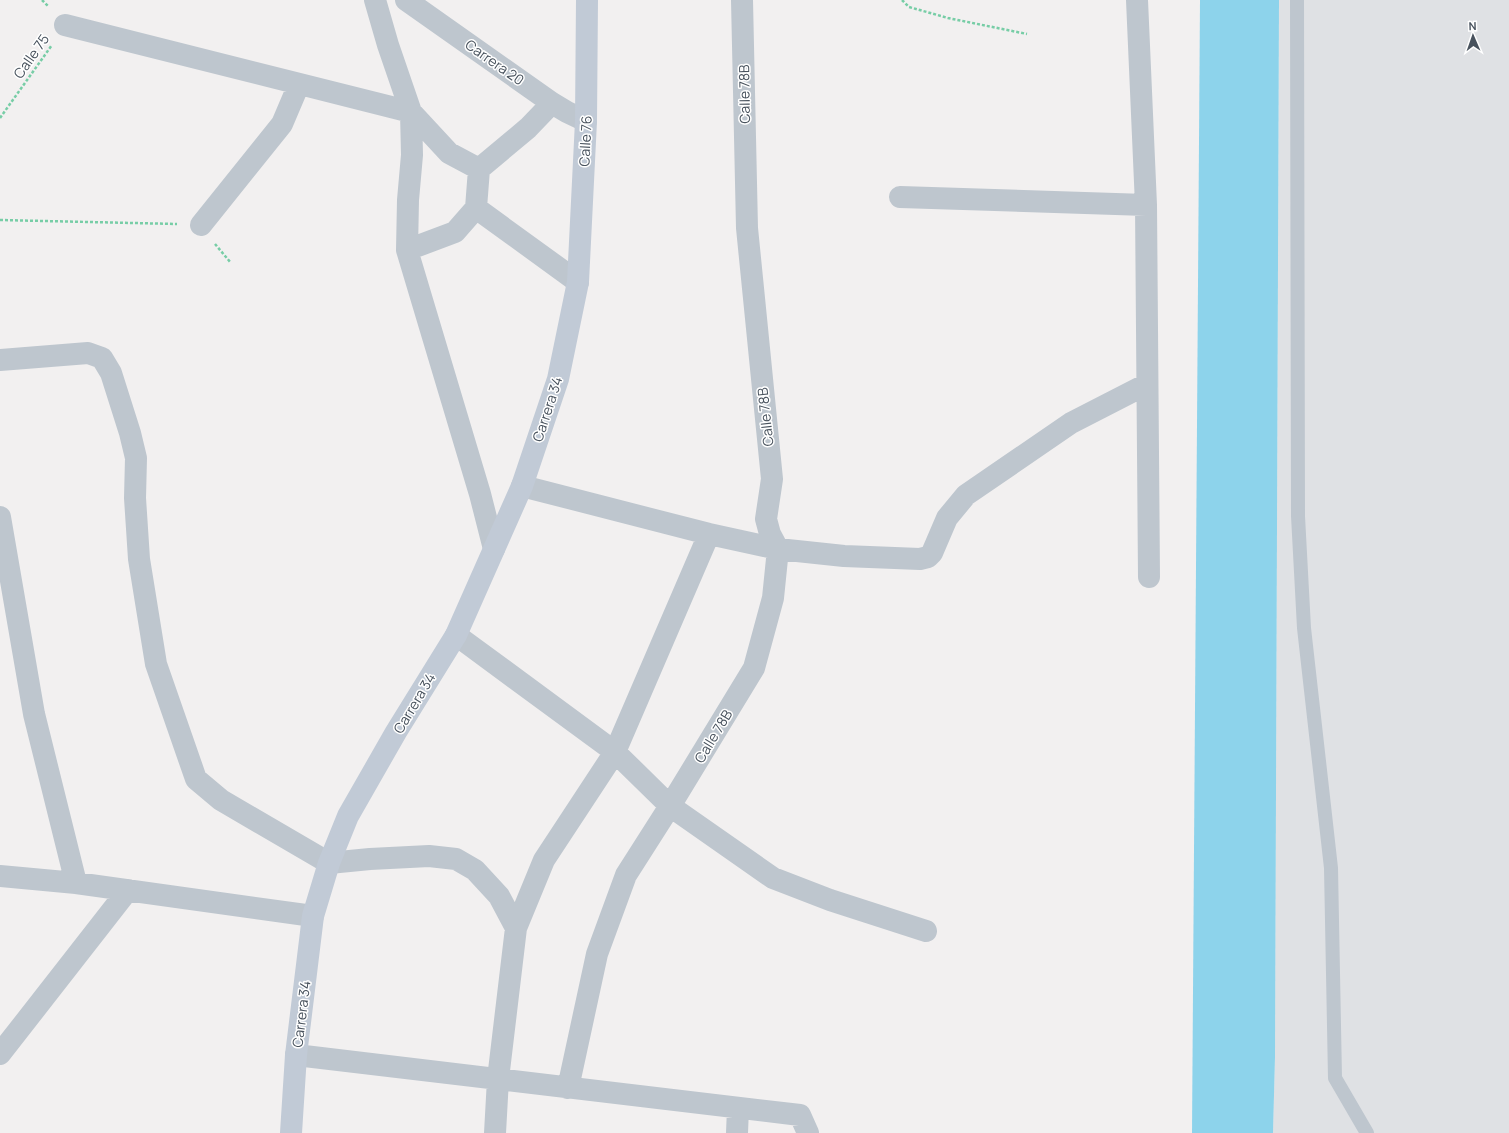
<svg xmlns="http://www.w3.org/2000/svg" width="1509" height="1133" font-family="Manrope,sans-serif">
  <rect width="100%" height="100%" fill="#f2f0f0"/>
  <!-- airport -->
  <path fill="#dfe1e4" d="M 1279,0 L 1509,0 L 1509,1133 L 1273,1133 L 1275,1057 Z"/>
  <!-- water -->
  <path fill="#8dd3eb" d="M 1200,0 L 1279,0 L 1275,1057 L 1273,1133 L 1192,1133 Z"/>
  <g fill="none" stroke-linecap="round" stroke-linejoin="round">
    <!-- path -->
    <path stroke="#77cda6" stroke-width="2.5" stroke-dasharray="3 2" stroke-linecap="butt" d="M 42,0 L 49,7
      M 902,0 L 909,7 L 948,18 L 1027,34
      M 0,118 L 52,45
      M 0,220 L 177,224
      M 215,244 L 231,263"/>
    <!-- service -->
    <path stroke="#bec6ce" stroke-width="14" d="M 1297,0 L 1298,516 L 1304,628 L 1331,868 L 1335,1078 L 1367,1133"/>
    <!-- minor -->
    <path stroke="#bec6ce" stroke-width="22" d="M 375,0 L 388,45 L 411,112 L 412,155 L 408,200 L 407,250
      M 406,0 L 552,103 L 567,112 L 586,121
      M 1137,0 L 1146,205 L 1149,577
      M 65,25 L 411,112 L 449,153 L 479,169 L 476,208 L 455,232 L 407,250 L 480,494 L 494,549
      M 479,169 L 528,128 L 552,103
      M 900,197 L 1146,205
      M 476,208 L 578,282
      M 201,225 L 282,124 L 299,84
      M 0,360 L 88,353 L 102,358 L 111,373 L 130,433 L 136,458 L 135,498 L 139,559 L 156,664 L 196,779 L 221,800 L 329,863 L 370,859 L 429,856 L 456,859 L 475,870 L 499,896 L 516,928
      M 522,486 L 709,534 L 778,549 L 844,556 L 920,559 L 928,557 L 932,553 L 947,518 L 966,495 L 1071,423 L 1147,384
      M 0,517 L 34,714 L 76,883
      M 456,635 L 615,752 L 670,806 L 773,878 L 830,900 L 926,931
      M 0,876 L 76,883 L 313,916
      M 0,1054 L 128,890
      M 296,1055 L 800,1115 L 808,1133
      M 568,1088 L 597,954 L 626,875 L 670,806 L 754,668 L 773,598 L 778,549 L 770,534 L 766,519 L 772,479 L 747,228 L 742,0
      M 495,1133 L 498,1079 L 516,928 L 544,860 L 615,752 L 709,534
      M 737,1133 L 738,1108"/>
    <!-- secondary -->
    <path stroke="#c1cad6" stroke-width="22" d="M 291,1133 L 296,1055 L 313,916 L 329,863 L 348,816 L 396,732 L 456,635 L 522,486 L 558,379 L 578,282 L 586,121 L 587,0"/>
  </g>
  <g text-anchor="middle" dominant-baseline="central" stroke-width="3" stroke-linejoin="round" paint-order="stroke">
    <!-- street labels -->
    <g font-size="14" fill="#48525d" stroke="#fff">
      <text transform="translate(31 56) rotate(-55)">Calle 75</text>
      <text transform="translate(495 62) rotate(35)">Carrera 20</text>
      <text transform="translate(744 94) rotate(-91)">Calle 78B</text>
      <text transform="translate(585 141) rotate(-87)">Calle 76</text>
      <text transform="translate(547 409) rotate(-72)">Carrera 34</text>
      <text transform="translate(765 417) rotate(-96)">Calle 78B</text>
      <text transform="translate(414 703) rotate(-59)">Carrera 34</text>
      <text transform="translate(713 736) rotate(-59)">Calle 78B</text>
      <text transform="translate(301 1014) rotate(-83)">Carrera 34</text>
    </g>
  </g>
  <!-- north arrow -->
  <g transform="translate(1473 36) rotate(358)" stroke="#ffffff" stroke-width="3" paint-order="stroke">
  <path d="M0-3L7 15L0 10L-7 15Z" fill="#48525d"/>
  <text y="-6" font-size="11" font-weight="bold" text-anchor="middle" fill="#48525d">N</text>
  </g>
</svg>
